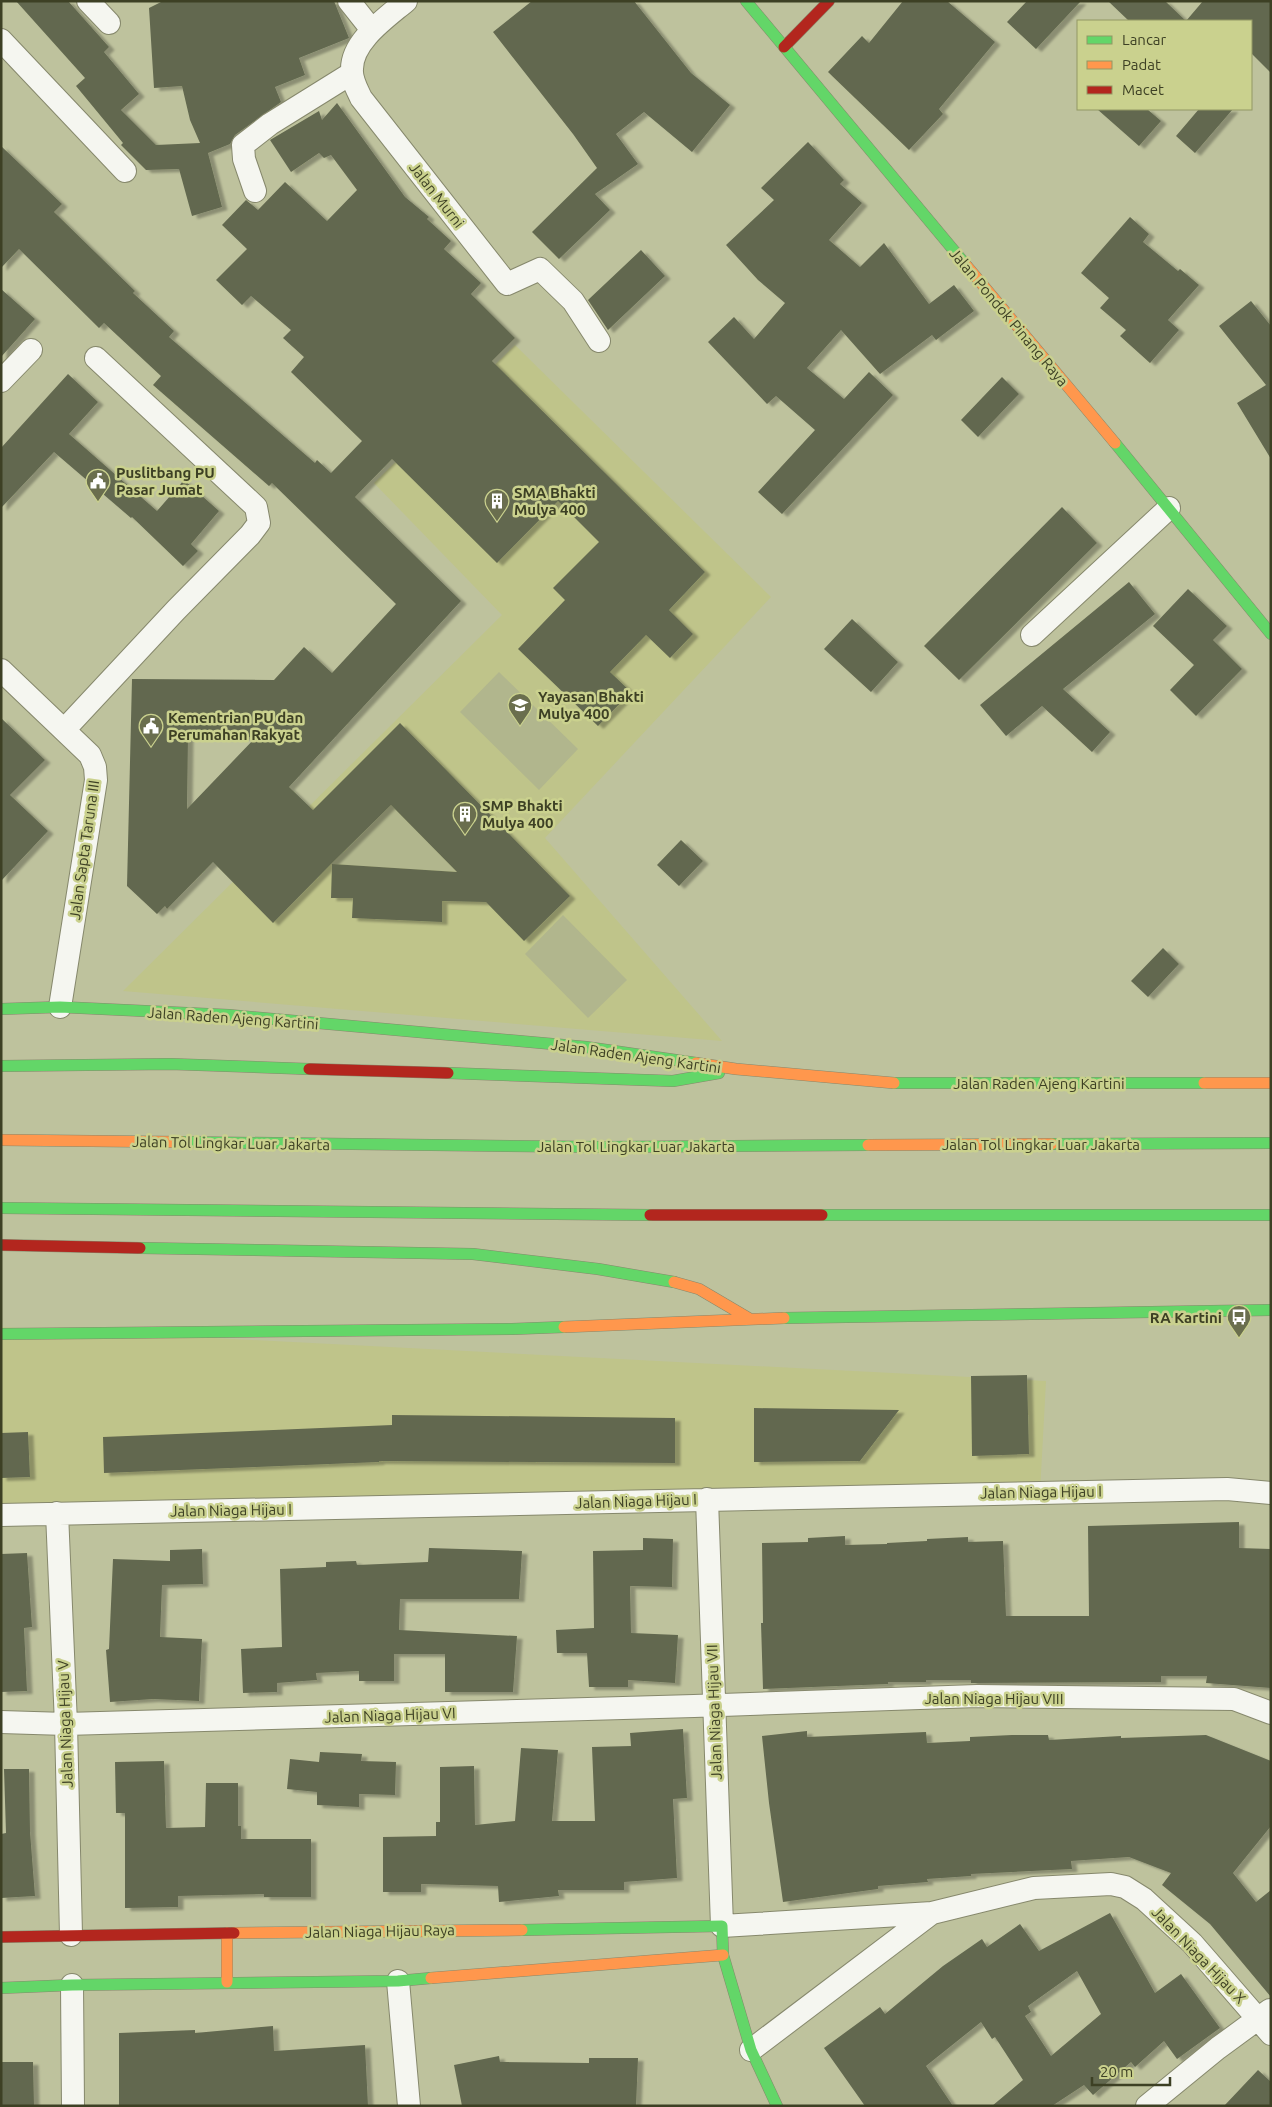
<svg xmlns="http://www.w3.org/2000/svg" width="1272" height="2107" font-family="Ubuntu,sans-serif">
  <defs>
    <filter id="shadow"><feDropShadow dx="5.5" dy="3" stdDeviation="1" flood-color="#0004"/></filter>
  </defs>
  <rect width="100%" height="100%" fill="#bec29d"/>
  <!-- built -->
  <path fill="#bfc48a" d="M 515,345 L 771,597 L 545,838 L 722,1041 L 123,991 L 502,615 L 374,483 Z
    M 1,1327 L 1046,1381 L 1040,1492 L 1,1510 Z"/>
  <!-- green -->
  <path fill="#b1b68d" d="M 499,672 L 578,749 L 539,790 L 460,712 Z
    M 391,805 L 457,872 L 331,864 Z
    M 563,915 L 627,980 L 588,1018 L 525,954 Z"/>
  <!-- building -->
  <path fill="#62684f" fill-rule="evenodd" filter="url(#shadow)" d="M 16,1 L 68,1 L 109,47 L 104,52 L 139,94 L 121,110 L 156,145 L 200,143 L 190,120 L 182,86 L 154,88 L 149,8 L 163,1 L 334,1 L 349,38 L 299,58 L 305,75 L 275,87 L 281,102 L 235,135 L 230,144 L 208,153 L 222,207 L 192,216 L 179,169 L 146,170 L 121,145 L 123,143 L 76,86 L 85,78 Z
    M 532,1 L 634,1 L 691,73 L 730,105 L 692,152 L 644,112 L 616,134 L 638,164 L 595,194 L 610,210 L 559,259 L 532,232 L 597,168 L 573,134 L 493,32 Z
    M 903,1 L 947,1 L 995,42 L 939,109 L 943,114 L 909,150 L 828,72 L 862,36 L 869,43 Z
    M 1027,1 L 1081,1 L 1036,49 L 1007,22 Z
    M 1108,1 L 1165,1 L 1186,21 L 1129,21 Z
    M 1203,1 L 1271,1 L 1271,73 L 1251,53 L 1251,21 L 1186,21 Z
    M 337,103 L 405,197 L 429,217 L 427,219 L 451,241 L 444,249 L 481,283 L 471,294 L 515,338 L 492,361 L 705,572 L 669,610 L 693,634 L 670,658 L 646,635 L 610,672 L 631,692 L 598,726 L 518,649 L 565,600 L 553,588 L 599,542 L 558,501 L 497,563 L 392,459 L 355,497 L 461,601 L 289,787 L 313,810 L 400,723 L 570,896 L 524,941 L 486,902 L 442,901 L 442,922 L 352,918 L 353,898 L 331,898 L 332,864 L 457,872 L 391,805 L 331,864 L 273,923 L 213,862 L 167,909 L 165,906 L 157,914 L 127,886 L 132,679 L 274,680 L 304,647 L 332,673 L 396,604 L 272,483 L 269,486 L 153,385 L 161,376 L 104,323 L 99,328 L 19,249 L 1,268 L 1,146 L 62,204 L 54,212 L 135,291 L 133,293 L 174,331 L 169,337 L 315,463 L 317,460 L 331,473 L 362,441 L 291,372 L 304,357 L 283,338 L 291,330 L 251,296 L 242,305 L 216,280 L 247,249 L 222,225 L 246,200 L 258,210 L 285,182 L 327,221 L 357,190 L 331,155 L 324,158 L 319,153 L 291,172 L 270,140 L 319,111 L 322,120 ZM 188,737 L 256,737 L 187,809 Z
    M 1097,109 L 1147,109 L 1161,121 L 1139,146 Z
    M 1199,109 L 1233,109 L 1195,153 L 1176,136 Z
    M 808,142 L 844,180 L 840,184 L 862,203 L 829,240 L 860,267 L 884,243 L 929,304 L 954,285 L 974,311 L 936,340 L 932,335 L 880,374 L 841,330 L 807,368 L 844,399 L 869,372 L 893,395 L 782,514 L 758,492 L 815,430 L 776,396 L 767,404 L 708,342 L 734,317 L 754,339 L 785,303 L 758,280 L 726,245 L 774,200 L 761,188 Z
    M 1130,217 L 1149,234 L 1143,242 L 1178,271 L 1180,269 L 1199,285 L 1168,320 L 1179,330 L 1150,363 L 1120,336 L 1126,330 L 1100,308 L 1109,298 L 1081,273 Z
    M 641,250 L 665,276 L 608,330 L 588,300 Z
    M 1,289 L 35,319 L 1,357 Z
    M 1251,301 L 1271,326 L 1271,459 L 1237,403 L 1266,385 L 1219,326 Z
    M 68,374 L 98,402 L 69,434 L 157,511 L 184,480 L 219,511 L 191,544 L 198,551 L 183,566 L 132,517 L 131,518 L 54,452 L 1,508 L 1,448 Z
    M 1002,377 L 1019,394 L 978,437 L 961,420 Z
    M 1062,507 L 1097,543 L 959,680 L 924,646 Z
    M 1129,582 L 1155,614 L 1063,689 L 1110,732 L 1092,752 L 1042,706 L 1006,736 L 980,705 Z
    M 1188,589 L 1227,626 L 1213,640 L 1242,669 L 1196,716 L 1170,690 L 1194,665 L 1153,626 Z
    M 852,619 L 898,662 L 871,692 L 824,649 Z
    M 1,718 L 45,760 L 10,795 L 48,831 L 1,881 Z
    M 681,840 L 703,861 L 679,886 L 657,865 Z
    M 1163,948 L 1179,964 L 1148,997 L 1131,981 Z
    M 1027,1375 L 1029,1454 L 972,1456 L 971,1376 Z
    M 754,1408 L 899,1410 L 860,1461 L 754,1462 Z
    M 392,1415 L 675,1418 L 675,1463 L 379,1461 L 379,1462 L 104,1473 L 103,1437 L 392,1425 Z
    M 28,1432 L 30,1477 L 1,1478 L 1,1433 Z
    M 1239,1522 L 1239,1548 L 1271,1549 L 1271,1688 L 1206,1683 L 1207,1676 L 1161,1676 L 1161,1682 L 971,1683 L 971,1680 L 926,1680 L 926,1682 L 888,1682 L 888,1684 L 763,1689 L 761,1623 L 763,1623 L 762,1543 L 808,1542 L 808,1538 L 845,1536 L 845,1545 L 887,1544 L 887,1543 L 927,1541 L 927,1539 L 968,1537 L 968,1542 L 1003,1541 L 1006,1616 L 1089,1616 L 1088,1526 Z
    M 643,1538 L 673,1539 L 672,1587 L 630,1586 L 631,1633 L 678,1635 L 675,1683 L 628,1680 L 628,1687 L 589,1687 L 587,1653 L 557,1653 L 556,1630 L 594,1628 L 593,1551 L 643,1550 Z
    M 429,1548 L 522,1551 L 519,1599 L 400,1599 L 399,1630 L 517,1636 L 513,1692 L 445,1692 L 445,1654 L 394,1654 L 394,1681 L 359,1681 L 359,1671 L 316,1673 L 317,1680 L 277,1683 L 277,1692 L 243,1693 L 241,1649 L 282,1647 L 280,1569 L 326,1567 L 326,1562 L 356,1561 L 357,1565 L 428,1562 Z
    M 202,1549 L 203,1584 L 162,1585 L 160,1637 L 202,1639 L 199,1701 L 153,1699 L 110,1702 L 106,1650 L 109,1649 L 113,1559 L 170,1561 L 170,1550 Z
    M 27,1553 L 32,1627 L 24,1628 L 27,1691 L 1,1692 L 1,1554 Z
    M 683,1729 L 687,1798 L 673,1799 L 677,1878 L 624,1882 L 624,1890 L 558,1890 L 559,1896 L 499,1902 L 498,1886 L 421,1884 L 421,1892 L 383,1892 L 383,1837 L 436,1836 L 436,1822 L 440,1822 L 440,1767 L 474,1766 L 475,1825 L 515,1821 L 521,1748 L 558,1750 L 552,1821 L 595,1821 L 592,1747 L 631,1746 L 630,1733 Z
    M 807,1731 L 807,1737 L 926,1732 L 927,1743 L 970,1741 L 970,1737 L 1012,1735 L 1048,1735 L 1049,1740 L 1121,1736 L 1121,1738 L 1206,1735 L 1271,1761 L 1271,1826 L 1233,1873 L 1256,1902 L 1271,1890 L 1271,1997 L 1210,1924 L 1162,1885 L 1171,1873 L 1129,1857 L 1071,1861 L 1072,1869 L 971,1874 L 971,1876 L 927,1879 L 928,1882 L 878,1886 L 878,1889 L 783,1902 L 769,1803 L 762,1736 Z
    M 320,1752 L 362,1754 L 361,1761 L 396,1762 L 395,1795 L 359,1794 L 359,1807 L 317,1805 L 317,1792 L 287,1789 L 290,1759 L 319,1762 Z
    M 164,1761 L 166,1828 L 205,1827 L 206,1783 L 238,1783 L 238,1826 L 241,1826 L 241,1839 L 311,1839 L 311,1897 L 264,1897 L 264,1894 L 178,1896 L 178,1907 L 125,1908 L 125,1813 L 116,1813 L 115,1762 Z
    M 4,1769 L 29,1769 L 30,1832 L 35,1896 L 1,1898 L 1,1834 L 6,1833 Z
    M 1110,1913 L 1155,1993 L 1181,1974 L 1220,2028 L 1177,2059 L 1164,2041 L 1135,2067 L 1131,2062 L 1093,2095 L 1084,2085 L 1052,2106 L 992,2106 L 1023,2080 L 995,2037 L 992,2039 L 981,2022 L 926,2066 L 953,2106 L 865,2106 L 824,2048 L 880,2007 L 885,2014 L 943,1966 L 982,1939 L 987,1947 L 1020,1924 L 1039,1951 ZM 1077,1971 L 1101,2014 L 1051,2056 L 1025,2016 L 1031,2012 L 1028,2006 Z
    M 273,2026 L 274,2051 L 365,2045 L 368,2106 L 119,2106 L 119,2033 L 195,2030 L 195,2033 Z
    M 499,2056 L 500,2062 L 589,2063 L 589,2058 L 638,2058 L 636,2106 L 462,2106 L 454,2065 Z
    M 1,2062 L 33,2062 L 34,2106 L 1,2106 Z
    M 1258,2070 L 1271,2082 L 1271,2106 L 1224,2106 Z"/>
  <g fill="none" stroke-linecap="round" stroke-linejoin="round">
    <!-- street casing -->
    <g stroke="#86886c" stroke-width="24">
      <path id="street" d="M 88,1 L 109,23
        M 349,1 L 372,30
        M 406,1 C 386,18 352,41 352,69 C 351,79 357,89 361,98 L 507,284 L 540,269 L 573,301 L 599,341
        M 1,40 L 125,171
        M 255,191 L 244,159 L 243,145 L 270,124 L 352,73
        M 1,381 L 31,350
        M 1032,635 L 1169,508
        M 1,670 L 90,755 L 95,767 L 96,780 L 60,1007
        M 64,730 L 176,610 L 250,535 L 259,523 L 256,507 L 96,358
        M 707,1499 L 722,1926 L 932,1913 L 1034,1888 L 1111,1884 L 1125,1887 L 1144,1899 L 1192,1943 L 1271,2034
        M 57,1513 L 66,1724 L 71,1935
        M 1,1515 L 1227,1489 L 1271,1493
        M 1,1722 L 66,1724 L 694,1706 L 977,1696 L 1234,1699 L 1271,1713
        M 398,1981 L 409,2106
        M 72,1985 L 73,2106
        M 751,2050 L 932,1913
        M 1147,2106 L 1218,2048 L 1270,2010"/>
    </g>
    <!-- fast casing -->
    <g stroke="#86886c" stroke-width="12">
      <path id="fast" d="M 746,1 L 966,265
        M 1115,443 L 1271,634
        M 1,1009 L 60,1007 L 229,1015 L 586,1047 L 696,1063
        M 1,1066 L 170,1064 L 309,1069
        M 448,1073 L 673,1081 L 719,1073
        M 894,1083 L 1204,1083
        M 182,1142 L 601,1147 L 868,1145
        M 1052,1144 L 1271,1143
        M 1,1208 L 650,1215
        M 822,1215 L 1271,1215
        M 140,1248 L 473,1254 L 598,1269 L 674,1282
        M 784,1318 L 1271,1310
        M 1,1334 L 512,1329 L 564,1327
        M 522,1930 L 722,1926 L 723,1955 L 751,2050 L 777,2106
        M 1,1988 L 72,1985 L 398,1981 L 431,1978"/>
    </g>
    <!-- slow casing -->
    <g stroke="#86886c" stroke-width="12">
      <path id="slow" d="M 966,265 L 1115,443
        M 696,1063 L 736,1069 L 894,1083
        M 1204,1083 L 1271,1083
        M 1,1140 L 182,1142
        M 868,1145 L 1052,1144
        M 674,1282 L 699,1289 L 750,1319
        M 564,1327 L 784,1318
        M 227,1933 L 227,1982
        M 234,1933 L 522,1930
        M 431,1978 L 723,1955"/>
    </g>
    <!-- jam casing -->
    <g stroke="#86886c" stroke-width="12">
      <path id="jam" d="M 784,47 L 829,1
        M 309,1069 L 448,1073
        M 650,1215 L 822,1215
        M 1,1245 L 140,1248
        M 1,1937 L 234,1933"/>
    </g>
    <!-- street -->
    <use href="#street" stroke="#f5f6f0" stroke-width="22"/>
    <!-- fast -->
    <use href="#fast" stroke="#63d668" stroke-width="11"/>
    <!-- slow -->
    <use href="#slow" stroke="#ff974d" stroke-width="11"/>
    <!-- jam -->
    <use href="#jam" stroke="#b3261e" stroke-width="11"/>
  </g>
  <!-- icons -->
  <defs>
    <g id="civic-pin" transform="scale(1.25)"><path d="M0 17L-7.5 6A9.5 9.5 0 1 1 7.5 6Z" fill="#6a6e4e" stroke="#cad18e"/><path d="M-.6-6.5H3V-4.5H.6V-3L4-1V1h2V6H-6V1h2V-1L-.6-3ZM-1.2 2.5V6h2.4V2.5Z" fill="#fff"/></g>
    <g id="building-pin" transform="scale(1.25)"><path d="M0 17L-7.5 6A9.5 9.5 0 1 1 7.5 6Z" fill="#6a6e4e" stroke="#cad18e"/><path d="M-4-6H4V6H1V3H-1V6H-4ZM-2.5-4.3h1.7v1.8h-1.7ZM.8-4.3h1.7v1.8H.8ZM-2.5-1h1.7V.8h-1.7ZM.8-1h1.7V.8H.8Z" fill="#fff"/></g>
    <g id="school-pin" transform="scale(1.25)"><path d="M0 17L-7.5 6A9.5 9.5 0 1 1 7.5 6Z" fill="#6a6e4e" stroke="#cad18e"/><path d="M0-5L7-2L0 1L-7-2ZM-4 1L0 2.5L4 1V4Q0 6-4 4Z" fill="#fff"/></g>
    <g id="bus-pin" transform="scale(1.25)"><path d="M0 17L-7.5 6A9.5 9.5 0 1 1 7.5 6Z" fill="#6a6e4e" stroke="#cad18e"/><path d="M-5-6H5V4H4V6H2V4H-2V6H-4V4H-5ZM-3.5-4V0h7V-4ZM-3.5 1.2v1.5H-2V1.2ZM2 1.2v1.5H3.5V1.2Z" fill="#fff"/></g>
  </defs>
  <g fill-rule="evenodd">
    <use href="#civic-pin" x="98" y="481"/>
    <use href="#building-pin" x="497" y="501"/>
    <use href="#school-pin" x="520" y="705"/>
    <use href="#civic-pin" x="151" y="726"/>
    <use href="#building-pin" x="465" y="814"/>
    <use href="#bus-pin" x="1239" y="1317"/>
  </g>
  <g text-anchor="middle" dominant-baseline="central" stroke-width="5" stroke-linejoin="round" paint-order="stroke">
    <!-- street labels -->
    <g font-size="15" fill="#3d4024" stroke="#cad18e">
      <text transform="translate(437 195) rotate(52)">Jalan Murni</text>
      <text transform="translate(1009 317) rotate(50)">Jalan Pondok Pinang Raya</text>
      <text transform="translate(84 850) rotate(-82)">Jalan Sapta Taruna III</text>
      <text transform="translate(233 1018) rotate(4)">Jalan Raden Ajeng Kartini</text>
      <text transform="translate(636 1056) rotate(8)">Jalan Raden Ajeng Kartini</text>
      <text x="1039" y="1083">Jalan Raden Ajeng Kartini</text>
      <text transform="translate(231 1143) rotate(1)">Jalan Tol Lingkar Luar Jakarta</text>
      <text x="1041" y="1144">Jalan Tol Lingkar Luar Jakarta</text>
      <text x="636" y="1146">Jalan Tol Lingkar Luar Jakarta</text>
      <text transform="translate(1041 1492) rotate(-1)">Jalan Niaga Hijau I</text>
      <text transform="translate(636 1501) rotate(-2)">Jalan Niaga Hijau I</text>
      <text transform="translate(231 1510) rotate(-1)">Jalan Niaga Hijau I</text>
      <text x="994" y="1698">Jalan Niaga Hijau VIII</text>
      <text transform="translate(714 1712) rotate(-92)">Jalan Niaga Hijau VII</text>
      <text transform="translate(390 1715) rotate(-2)">Jalan Niaga Hijau VI</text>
      <text transform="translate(65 1724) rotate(-92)">Jalan Niaga Hijau V</text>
      <text transform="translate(380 1931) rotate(-1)">Jalan Niaga Hijau Raya</text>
      <text transform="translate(1199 1955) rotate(46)">Jalan Niaga Hijau X</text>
    </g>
    <!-- poi labels -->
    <g font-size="15" font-weight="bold" fill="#3d4024" stroke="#cad18e" text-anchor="start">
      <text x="116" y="472">Puslitbang PU<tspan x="116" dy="17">Pasar Jumat</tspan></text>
      <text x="514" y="492">SMA Bhakti<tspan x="514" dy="17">Mulya 400</tspan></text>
      <text x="538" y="696">Yayasan Bhakti<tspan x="538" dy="17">Mulya 400</tspan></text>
      <text x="168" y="717">Kementrian PU dan<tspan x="168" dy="17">Perumahan Rakyat</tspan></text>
      <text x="482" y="805">SMP Bhakti<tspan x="482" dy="17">Mulya 400</tspan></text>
      <text x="1222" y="1317" text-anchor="end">RA Kartini</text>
    </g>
  </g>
  <!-- border -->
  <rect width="1272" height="2107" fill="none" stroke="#3d4024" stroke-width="5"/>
  <!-- legend -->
  <rect x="1077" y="20" width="175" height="90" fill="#cad18e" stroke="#929764"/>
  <rect x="1087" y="36" width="25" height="8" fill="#63d668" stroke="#929764"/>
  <text x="1122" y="45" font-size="15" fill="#3d4024">Lancar</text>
  <rect x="1087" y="61" width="25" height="8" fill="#ff974d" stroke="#929764"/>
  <text x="1122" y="70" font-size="15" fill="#3d4024">Padat</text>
  <rect x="1087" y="86" width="25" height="8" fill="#b3261e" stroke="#929764"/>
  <text x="1122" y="95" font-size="15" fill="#3d4024">Macet</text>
  <!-- scale -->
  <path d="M1092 2077v8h78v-8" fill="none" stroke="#3d4024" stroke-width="2.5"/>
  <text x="1100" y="2077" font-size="15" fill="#3d4024" stroke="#cad18e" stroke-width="4" paint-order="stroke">20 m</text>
</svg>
